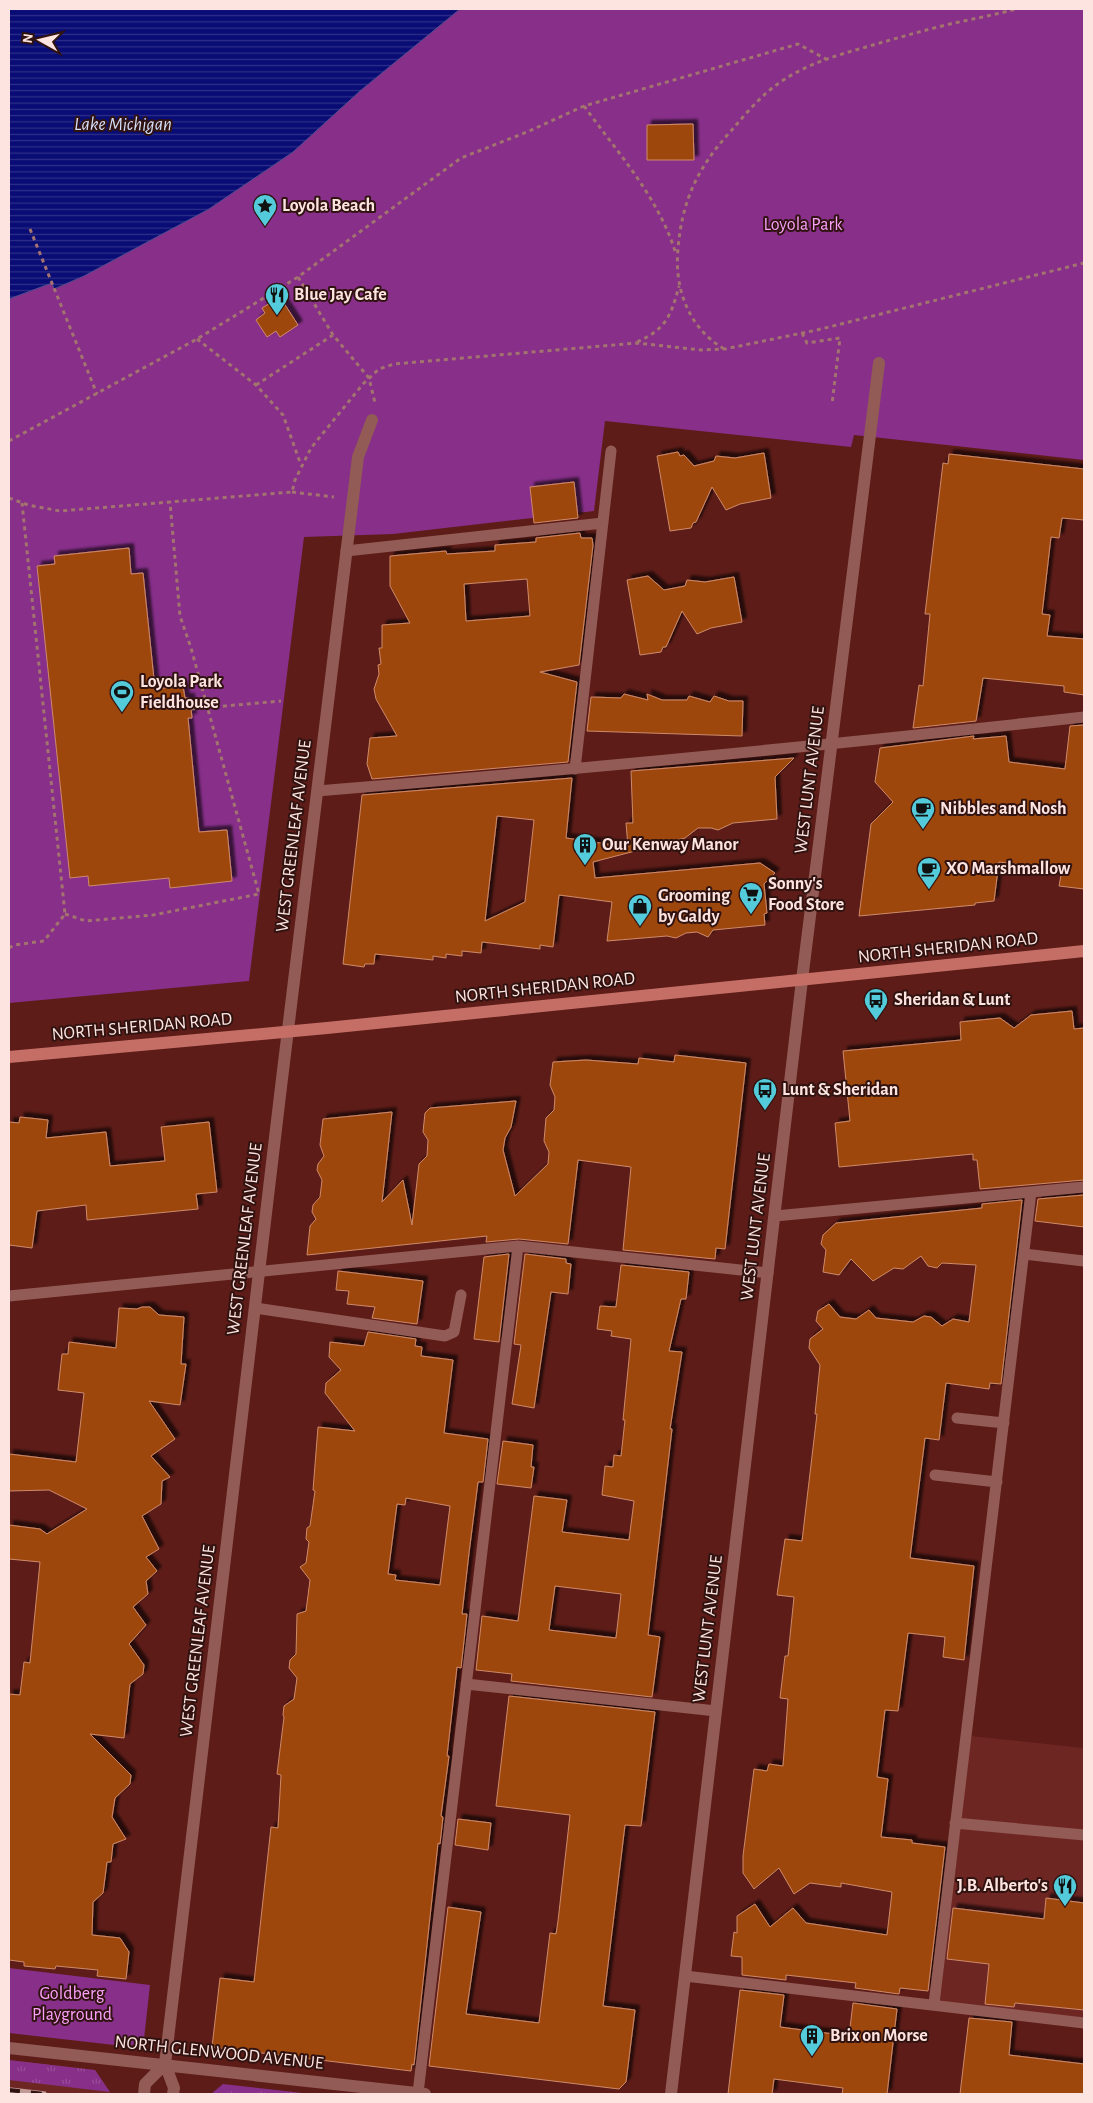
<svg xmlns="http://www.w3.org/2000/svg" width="1093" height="2103" font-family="'Alegreya Sans',sans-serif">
  <defs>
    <pattern id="grass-tufts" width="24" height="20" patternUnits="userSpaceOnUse" patternTransform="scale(1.25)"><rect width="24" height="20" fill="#872f89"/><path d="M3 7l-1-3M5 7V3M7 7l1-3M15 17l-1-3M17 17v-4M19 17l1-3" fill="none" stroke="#994d99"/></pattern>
    <pattern id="water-rules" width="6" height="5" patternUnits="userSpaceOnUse" patternTransform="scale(1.25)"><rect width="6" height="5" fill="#080c74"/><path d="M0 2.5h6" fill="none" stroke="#2d2f88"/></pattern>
    <filter id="shadow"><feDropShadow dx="4.5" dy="-4.5" stdDeviation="1" flood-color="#0009"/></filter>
  </defs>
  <rect width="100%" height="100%" fill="#5d1c18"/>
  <!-- built -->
  <path fill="#6e2623" d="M 971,1736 L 1084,1748 L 1084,2019 L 940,2001 Z
    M 9,2060 L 95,2070 L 110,2092 L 110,2094 L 9,2094 Z"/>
  <!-- grass -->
  <path fill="url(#grass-tufts)" d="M 9,2060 L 95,2070 L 110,2092 L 9,2080 Z
    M 223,2084 L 311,2094 L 211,2094 Z"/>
  <!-- park -->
  <path fill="#872f89" d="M 460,9 L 1084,9 L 1084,460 L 854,435 L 851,447 L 605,421 L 594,511 L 393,534 L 304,537 L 249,981 L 9,1003 L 9,299 L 52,283 L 55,289 L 84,276 L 209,209 L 293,152 L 360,91 Z
    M 9,1968 L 150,1985 L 144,2039 L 134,2045 L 123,2046 L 9,2033 Z"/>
  <!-- water -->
  <path fill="url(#water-rules)" stroke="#524d94" d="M 9,9 L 460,9 L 360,91 L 293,152 L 209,209 L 84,276 L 54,289 L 52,283 L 9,299 Z"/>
  <!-- building -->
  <path fill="#9e4710" stroke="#ce8a69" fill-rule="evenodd" filter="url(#shadow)" d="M 693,124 L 694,160 L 647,160 L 647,125 Z
    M 280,297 L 298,325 L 280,337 L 276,331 L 267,337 L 256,320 L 265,313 L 262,308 Z
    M 678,452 L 680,456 L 684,455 L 694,466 L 714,461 L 716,456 L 735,458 L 764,453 L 771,498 L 740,504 L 726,510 L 712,487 L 696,522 L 693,523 L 691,528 L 670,531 L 657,456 Z
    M 949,454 L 1084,469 L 1084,520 L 1062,518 L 1059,538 L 1051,537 L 1042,614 L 1050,615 L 1047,636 L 1084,639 L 1084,695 L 1064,692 L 1064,686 L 983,678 L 976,721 L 913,728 L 919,685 L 923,686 L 930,614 L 925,614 L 943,463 L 948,464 Z
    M 574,482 L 578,518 L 534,523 L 530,487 Z
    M 580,533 L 581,538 L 592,538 L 593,545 L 579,665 L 540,672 L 577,682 L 568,762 L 372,779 L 367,764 L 370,738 L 397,736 L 376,699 L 374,689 L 379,674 L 378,665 L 381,664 L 379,648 L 382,648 L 382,625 L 410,623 L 390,586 L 390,556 L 446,551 L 447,554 L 495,551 L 495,545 L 536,542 L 536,538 ZM 527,579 L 530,616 L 466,621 L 464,584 Z
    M 129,548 L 131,574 L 143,573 L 155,689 L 183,686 L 185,698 L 190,698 L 192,718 L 188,718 L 199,832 L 227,830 L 232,881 L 170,888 L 169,878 L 89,886 L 88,876 L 70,878 L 37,566 L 55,564 L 54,556 Z
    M 648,576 L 664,590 L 685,586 L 687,580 L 705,582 L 734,577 L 742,622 L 711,628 L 697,634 L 682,611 L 666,647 L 663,647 L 661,652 L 640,655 L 627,580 Z
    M 624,694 L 648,700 L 647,694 L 662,700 L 687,700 L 689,696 L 710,702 L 714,696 L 729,701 L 743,701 L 742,736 L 587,731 L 591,697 L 621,698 Z
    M 1084,725 L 1084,889 L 1059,886 L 1062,870 L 999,862 L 994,901 L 975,903 L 975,905 L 859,916 L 871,824 L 893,802 L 875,782 L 880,748 L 974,736 L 973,739 L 1006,736 L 1009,762 L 1065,769 L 1070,726 Z
    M 794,758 L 775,777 L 777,819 L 733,823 L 718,830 L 711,828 L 698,828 L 685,838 L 593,862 L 595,878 L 760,863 L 775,873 L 764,884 L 767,913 L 764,914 L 765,925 L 713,930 L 708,937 L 697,932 L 686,933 L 676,938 L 667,936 L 607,941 L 612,902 L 559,895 L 553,947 L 540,945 L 540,949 L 482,942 L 481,953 L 462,951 L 462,956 L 446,954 L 446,958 L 433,956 L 433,960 L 375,954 L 374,964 L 365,964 L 364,967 L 343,964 L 362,795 L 572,778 L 566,838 L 628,847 L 626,823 L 633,823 L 631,771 ZM 497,816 L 534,820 L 525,902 L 485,921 Z
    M 1072,1011 L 1074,1029 L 1084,1028 L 1084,1180 L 980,1189 L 977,1160 L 973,1160 L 973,1154 L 839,1167 L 835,1123 L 850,1121 L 843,1051 L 961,1040 L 960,1022 L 1000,1018 L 1014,1028 L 1031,1015 Z
    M 675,1055 L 746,1063 L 725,1249 L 716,1248 L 715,1259 L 623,1250 L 631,1167 L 578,1160 L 568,1244 L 519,1239 L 486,1242 L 487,1236 L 307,1255 L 310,1226 L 316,1219 L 312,1212 L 313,1205 L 320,1197 L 322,1180 L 317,1170 L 318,1164 L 324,1156 L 320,1145 L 323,1119 L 392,1112 L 382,1202 L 403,1180 L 412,1225 L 419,1164 L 427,1156 L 428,1140 L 423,1132 L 425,1113 L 430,1108 L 516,1101 L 511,1127 L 505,1138 L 503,1150 L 515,1196 L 548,1164 L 549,1152 L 544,1141 L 546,1118 L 554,1110 L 555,1097 L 550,1085 L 553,1062 L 586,1060 L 638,1064 L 639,1058 L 674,1062 Z
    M 20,1117 L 48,1120 L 46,1138 L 106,1132 L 110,1166 L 165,1161 L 161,1127 L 209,1122 L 217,1192 L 196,1194 L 198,1209 L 87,1220 L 86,1205 L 37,1211 L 32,1248 L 9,1245 L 9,1122 L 19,1123 Z
    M 1084,1195 L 1084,1227 L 1035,1221 L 1038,1199 Z
    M 1022,1200 L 1001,1384 L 990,1383 L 989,1389 L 946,1383 L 939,1440 L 925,1438 L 910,1558 L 974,1566 L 964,1660 L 943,1657 L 945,1637 L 908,1633 L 898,1711 L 885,1710 L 877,1777 L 888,1779 L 881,1837 L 912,1840 L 912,1843 L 945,1847 L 928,1991 L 900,1988 L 899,1994 L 855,1988 L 856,1983 L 786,1975 L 786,1980 L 742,1975 L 742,1957 L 731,1956 L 734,1932 L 737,1933 L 737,1916 L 755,1904 L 770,1927 L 793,1908 L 806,1923 L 887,1935 L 892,1892 L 841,1883 L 841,1887 L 810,1883 L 794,1894 L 779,1868 L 754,1889 L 743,1873 L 743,1856 L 754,1769 L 767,1771 L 769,1764 L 783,1766 L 788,1699 L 780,1698 L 785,1656 L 788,1656 L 794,1597 L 777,1595 L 785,1539 L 802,1541 L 817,1414 L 815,1414 L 820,1365 L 809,1348 L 810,1339 L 823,1329 L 816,1321 L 818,1311 L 829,1304 L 840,1317 L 856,1319 L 869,1310 L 876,1318 L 913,1322 L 924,1316 L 931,1317 L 942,1326 L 953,1319 L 969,1322 L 976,1265 L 942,1263 L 937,1268 L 928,1266 L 921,1256 L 903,1269 L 894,1268 L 873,1281 L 851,1259 L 839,1275 L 823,1272 L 826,1250 L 821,1244 L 823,1235 L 836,1223 L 982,1208 L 982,1204 Z
    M 509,1254 L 499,1342 L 474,1339 L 484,1257 Z
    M 525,1254 L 566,1259 L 566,1263 L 571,1264 L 568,1294 L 551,1292 L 534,1408 L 512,1404 L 521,1345 L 514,1344 Z
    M 621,1265 L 689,1272 L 686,1299 L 681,1299 L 669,1351 L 682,1352 L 670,1429 L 672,1429 L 648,1635 L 660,1637 L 652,1697 L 511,1681 L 512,1674 L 476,1670 L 482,1616 L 518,1621 L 534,1496 L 567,1500 L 562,1532 L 629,1540 L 634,1501 L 602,1495 L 605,1466 L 613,1467 L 614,1455 L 621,1456 L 625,1420 L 623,1420 L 631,1339 L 611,1336 L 612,1331 L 597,1329 L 600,1306 L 616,1307 ZM 555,1586 L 621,1594 L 616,1638 L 549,1630 Z
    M 338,1271 L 423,1281 L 417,1324 L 372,1318 L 375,1307 L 347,1304 L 349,1291 L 336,1290 Z
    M 142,1307 L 150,1307 L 159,1315 L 184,1317 L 181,1364 L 186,1364 L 180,1405 L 149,1401 L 175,1439 L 151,1456 L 170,1477 L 162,1481 L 161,1504 L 142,1516 L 159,1549 L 146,1557 L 157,1571 L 146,1581 L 148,1594 L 133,1607 L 146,1625 L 129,1644 L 144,1665 L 143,1674 L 130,1684 L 124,1738 L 90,1734 L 131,1775 L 130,1784 L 115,1798 L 112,1817 L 126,1839 L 113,1844 L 111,1862 L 107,1862 L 103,1893 L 93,1902 L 92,1935 L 120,1938 L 129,1952 L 126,1979 L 97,1976 L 98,1970 L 56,1966 L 55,1969 L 24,1966 L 24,1962 L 9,1960 L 9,1694 L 20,1695 L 24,1662 L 30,1663 L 40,1562 L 9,1559 L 9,1525 L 40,1529 L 47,1534 L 87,1509 L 49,1490 L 9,1491 L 9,1454 L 76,1462 L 84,1393 L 58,1390 L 62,1354 L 68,1354 L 69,1342 L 116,1348 L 119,1308 L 137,1309 Z
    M 368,1332 L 416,1339 L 415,1346 L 422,1347 L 421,1356 L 453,1360 L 444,1433 L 488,1439 L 483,1482 L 478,1482 L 469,1553 L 462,1614 L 467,1614 L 461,1668 L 457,1667 L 447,1756 L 449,1756 L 441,1816 L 443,1817 L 440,1844 L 438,1843 L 414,2065 L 412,2064 L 411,2071 L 212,2047 L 220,1978 L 254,1982 L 271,1827 L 278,1828 L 281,1775 L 277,1774 L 284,1717 L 283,1715 L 284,1706 L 294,1699 L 297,1678 L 289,1668 L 290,1660 L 296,1654 L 297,1614 L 306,1611 L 310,1580 L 300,1567 L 306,1563 L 309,1542 L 306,1539 L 307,1528 L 310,1526 L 315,1491 L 313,1490 L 318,1427 L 355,1431 L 325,1393 L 326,1383 L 341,1370 L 329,1357 L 330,1342 L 364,1346 ZM 406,1498 L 450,1506 L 440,1585 L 395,1580 L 396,1575 L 388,1574 L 397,1504 L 405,1505 Z
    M 503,1441 L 533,1445 L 531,1467 L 534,1467 L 531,1488 L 497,1484 Z
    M 509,1696 L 655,1712 L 641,1826 L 625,1825 L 603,2006 L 635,2010 L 626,2082 L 619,2089 L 429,2066 L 448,1907 L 481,1912 L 466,2014 L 539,2023 L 550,1933 L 556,1934 L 558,1921 L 570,1815 L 496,1806 Z
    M 458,1819 L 491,1823 L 488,1850 L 455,1845 Z
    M 1046,1898 L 1084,1903 L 1084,2010 L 1015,2003 L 1014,2007 L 985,2004 L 989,1964 L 947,1959 L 953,1908 L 1044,1919 Z
    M 740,1990 L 784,1995 L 780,2027 L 849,2036 L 853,2003 L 897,2009 L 887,2094 L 842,2094 L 843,2088 L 774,2079 L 772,2094 L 728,2094 Z
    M 969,2018 L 1012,2022 L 1009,2055 L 1084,2064 L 1084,2094 L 960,2094 Z"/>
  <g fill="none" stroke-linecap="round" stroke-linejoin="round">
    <!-- path -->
    <path stroke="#a3736f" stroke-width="3" stroke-dasharray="4 4" stroke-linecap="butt" d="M 584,106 C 618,153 659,198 676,254
      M 30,229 L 97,394
      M 298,277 L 333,335 L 369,378 L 375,403
      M 802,333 L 807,343 L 840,338 L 832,404
      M 197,339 L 256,385 L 283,415 L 301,465
      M 637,342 C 666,329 671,316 679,286
      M 724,349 C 689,328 674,289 678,249 C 682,200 698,167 731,131 C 747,112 764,92 785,79 C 810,63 838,55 866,47 C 894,39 921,31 950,24 C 972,19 994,15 1016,9
      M 256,385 L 333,335
      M 9,441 L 197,339 L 298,277 L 461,158 L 527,132 L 584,106 L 798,44 L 826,59
      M 292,492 L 334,497
      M 9,498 L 28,505 L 60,511 L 292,492 L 295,480 L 311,448 L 363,384 L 379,369 L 394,364 L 637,343 L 701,350 L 725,349 L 817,330 L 1084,263
      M 191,709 L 281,701
      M 65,914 L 86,921 L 153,915 L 259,894 L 191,648 L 180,616 L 170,502
      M 9,948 L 14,945 L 44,941 L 65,914 L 22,503"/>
    <!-- service -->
    <path stroke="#925b55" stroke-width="11" d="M 346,551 L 603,523
      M 575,769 L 611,451
      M 317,791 C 573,770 829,745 1084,717
      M 775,1216 L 1084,1187
      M 1024,1254 L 1084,1261
      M 9,1296 L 518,1246 L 768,1273
      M 255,1308 L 445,1336 L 454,1332 L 461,1295
      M 957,1418 L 1004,1423
      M 935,1475 L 997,1482
      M 466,1684 L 716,1711
      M 955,1823 L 1084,1835
      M 685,1976 L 1084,2023
      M 934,2004 L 1031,1192
      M 418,2093 L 518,1246"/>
    <!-- minor -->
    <path stroke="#925b55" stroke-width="12" d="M 9,2048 L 425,2094
      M 144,2094 L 145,2084 L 165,2064
      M 173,2094 L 174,2088 L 165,2064 L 281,1087 L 358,457 L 372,420
      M 671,2094 L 802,980 L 879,363"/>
    <!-- secondary -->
    <path stroke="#c56e65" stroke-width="12" d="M 9,1057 L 327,1028 L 1084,951"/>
    <!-- rail casing -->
    <g stroke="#c09894" stroke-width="5.5">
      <path id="rail" d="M 9,2090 L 44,2094"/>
    </g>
    <!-- rail -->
    <use href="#rail" stroke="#301310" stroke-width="4" stroke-dasharray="11" stroke-linecap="butt"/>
  </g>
  <!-- icons -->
  <defs>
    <g id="sight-pin" transform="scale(1.25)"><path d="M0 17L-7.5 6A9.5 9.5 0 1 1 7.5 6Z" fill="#53cbda" stroke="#301310"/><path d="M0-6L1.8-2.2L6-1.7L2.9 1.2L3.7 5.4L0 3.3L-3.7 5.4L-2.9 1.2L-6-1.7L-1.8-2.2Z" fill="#111"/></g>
    <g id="restaurant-pin" transform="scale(1.25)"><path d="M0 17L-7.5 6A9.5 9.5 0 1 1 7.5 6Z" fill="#53cbda" stroke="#301310"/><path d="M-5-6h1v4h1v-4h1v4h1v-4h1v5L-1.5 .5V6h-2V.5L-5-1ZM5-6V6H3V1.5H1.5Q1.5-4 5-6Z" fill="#111"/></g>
    <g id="stadium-pin" transform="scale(1.25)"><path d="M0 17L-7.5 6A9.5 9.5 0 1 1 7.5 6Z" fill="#53cbda" stroke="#301310"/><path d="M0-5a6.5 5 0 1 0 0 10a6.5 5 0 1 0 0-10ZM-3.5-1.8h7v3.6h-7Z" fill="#111"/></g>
    <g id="cafe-pin" transform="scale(1.25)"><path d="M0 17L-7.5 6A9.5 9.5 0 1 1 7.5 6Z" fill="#53cbda" stroke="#301310"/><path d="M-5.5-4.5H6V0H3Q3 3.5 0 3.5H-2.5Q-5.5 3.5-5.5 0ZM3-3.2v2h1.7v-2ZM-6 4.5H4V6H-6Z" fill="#111"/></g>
    <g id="building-pin" transform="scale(1.25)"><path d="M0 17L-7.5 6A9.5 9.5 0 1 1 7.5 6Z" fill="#53cbda" stroke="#301310"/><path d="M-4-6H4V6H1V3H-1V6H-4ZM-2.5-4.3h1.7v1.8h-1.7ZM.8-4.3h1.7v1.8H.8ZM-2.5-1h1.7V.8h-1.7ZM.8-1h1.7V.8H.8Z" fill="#111"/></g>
    <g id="supermarket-pin" transform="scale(1.25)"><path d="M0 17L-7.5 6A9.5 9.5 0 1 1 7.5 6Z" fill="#53cbda" stroke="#301310"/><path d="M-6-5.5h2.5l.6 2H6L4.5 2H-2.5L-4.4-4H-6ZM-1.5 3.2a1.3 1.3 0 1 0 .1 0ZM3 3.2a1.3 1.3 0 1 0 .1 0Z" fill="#111"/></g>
    <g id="shop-pin" transform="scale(1.25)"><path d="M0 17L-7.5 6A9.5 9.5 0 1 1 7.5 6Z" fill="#53cbda" stroke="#301310"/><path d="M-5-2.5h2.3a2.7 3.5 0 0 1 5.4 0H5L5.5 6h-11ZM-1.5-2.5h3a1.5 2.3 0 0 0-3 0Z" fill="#111"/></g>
    <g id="bus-pin" transform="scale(1.25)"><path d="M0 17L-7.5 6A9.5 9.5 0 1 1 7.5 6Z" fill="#53cbda" stroke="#301310"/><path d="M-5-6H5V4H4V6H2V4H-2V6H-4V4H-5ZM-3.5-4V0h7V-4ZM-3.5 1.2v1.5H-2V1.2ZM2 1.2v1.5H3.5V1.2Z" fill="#111"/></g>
  </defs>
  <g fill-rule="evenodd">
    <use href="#sight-pin" x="265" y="206"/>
    <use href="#restaurant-pin" x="277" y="295"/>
    <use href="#stadium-pin" x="122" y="692"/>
    <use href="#cafe-pin" x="923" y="809"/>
    <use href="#building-pin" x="585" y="845"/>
    <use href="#cafe-pin" x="929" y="869"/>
    <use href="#supermarket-pin" x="751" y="894"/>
    <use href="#shop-pin" x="640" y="906"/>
    <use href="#bus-pin" x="876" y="1000"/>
    <use href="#bus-pin" x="765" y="1090"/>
    <use href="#restaurant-pin" x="1065" y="1886"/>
    <use href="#building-pin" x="812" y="2036"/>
  </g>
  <g text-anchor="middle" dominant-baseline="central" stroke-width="4" stroke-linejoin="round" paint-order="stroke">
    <!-- poi labels -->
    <g font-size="18" font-weight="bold" fill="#fde4e0" stroke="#301310" text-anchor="start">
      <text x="282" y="206">Loyola Beach</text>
      <text x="294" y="295">Blue Jay Cafe</text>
      <text x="140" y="682">Loyola Park<tspan x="140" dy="21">Fieldhouse</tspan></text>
      <text x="940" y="809">Nibbles and Nosh</text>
      <text x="602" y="845">Our Kenway Manor</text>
      <text x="946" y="869">XO Marshmallow</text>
      <text x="768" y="884">Sonny's<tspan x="768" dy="21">Food Store</tspan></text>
      <text x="658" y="896">Grooming<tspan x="658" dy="21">by Galdy</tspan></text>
      <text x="894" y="1000">Sheridan &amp; Lunt</text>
      <text x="782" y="1090">Lunt &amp; Sheridan</text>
      <text x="1048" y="1886" text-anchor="end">J.B. Alberto's</text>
      <text x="830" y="2036">Brix on Morse</text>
    </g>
    <!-- park labels -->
    <g font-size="18" fill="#faa0fa" stroke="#301310">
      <text x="803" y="225">Loyola Park</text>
      <text x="72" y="1994">Goldberg<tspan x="72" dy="21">Playground</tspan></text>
    </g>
    <!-- street labels -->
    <g font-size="18" fill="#fde4e0" stroke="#301310">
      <text transform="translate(810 780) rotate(-83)">WEST LUNT AVENUE</text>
      <text transform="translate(294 836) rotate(-83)">WEST GREENLEAF AVENUE</text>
      <text transform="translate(948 948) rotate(-6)">NORTH SHERIDAN ROAD</text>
      <text transform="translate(545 988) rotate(-6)">NORTH SHERIDAN ROAD</text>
      <text transform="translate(142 1027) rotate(-5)">NORTH SHERIDAN ROAD</text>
      <text transform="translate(756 1227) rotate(-83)">WEST LUNT AVENUE</text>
      <text transform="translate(245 1239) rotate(-83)">WEST GREENLEAF AVENUE</text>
      <text transform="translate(708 1629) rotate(-83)">WEST LUNT AVENUE</text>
      <text transform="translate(198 1641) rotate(-83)">WEST GREENLEAF AVENUE</text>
      <text transform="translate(219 2053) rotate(6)">NORTH GLENWOOD AVENUE</text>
    </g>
    <!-- water labels -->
    <g font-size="19" font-style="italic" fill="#d4dffa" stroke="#301310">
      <text x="123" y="124">Lake Michigan</text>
    </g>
  </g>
  <!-- border -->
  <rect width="1093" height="2103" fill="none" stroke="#fde4e0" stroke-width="20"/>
  <!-- north arrow -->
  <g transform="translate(40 40) rotate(278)" stroke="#301310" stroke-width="4" paint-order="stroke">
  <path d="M0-4L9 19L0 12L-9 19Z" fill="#fde4e0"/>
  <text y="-8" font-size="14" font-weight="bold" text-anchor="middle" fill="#fde4e0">N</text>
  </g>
</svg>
